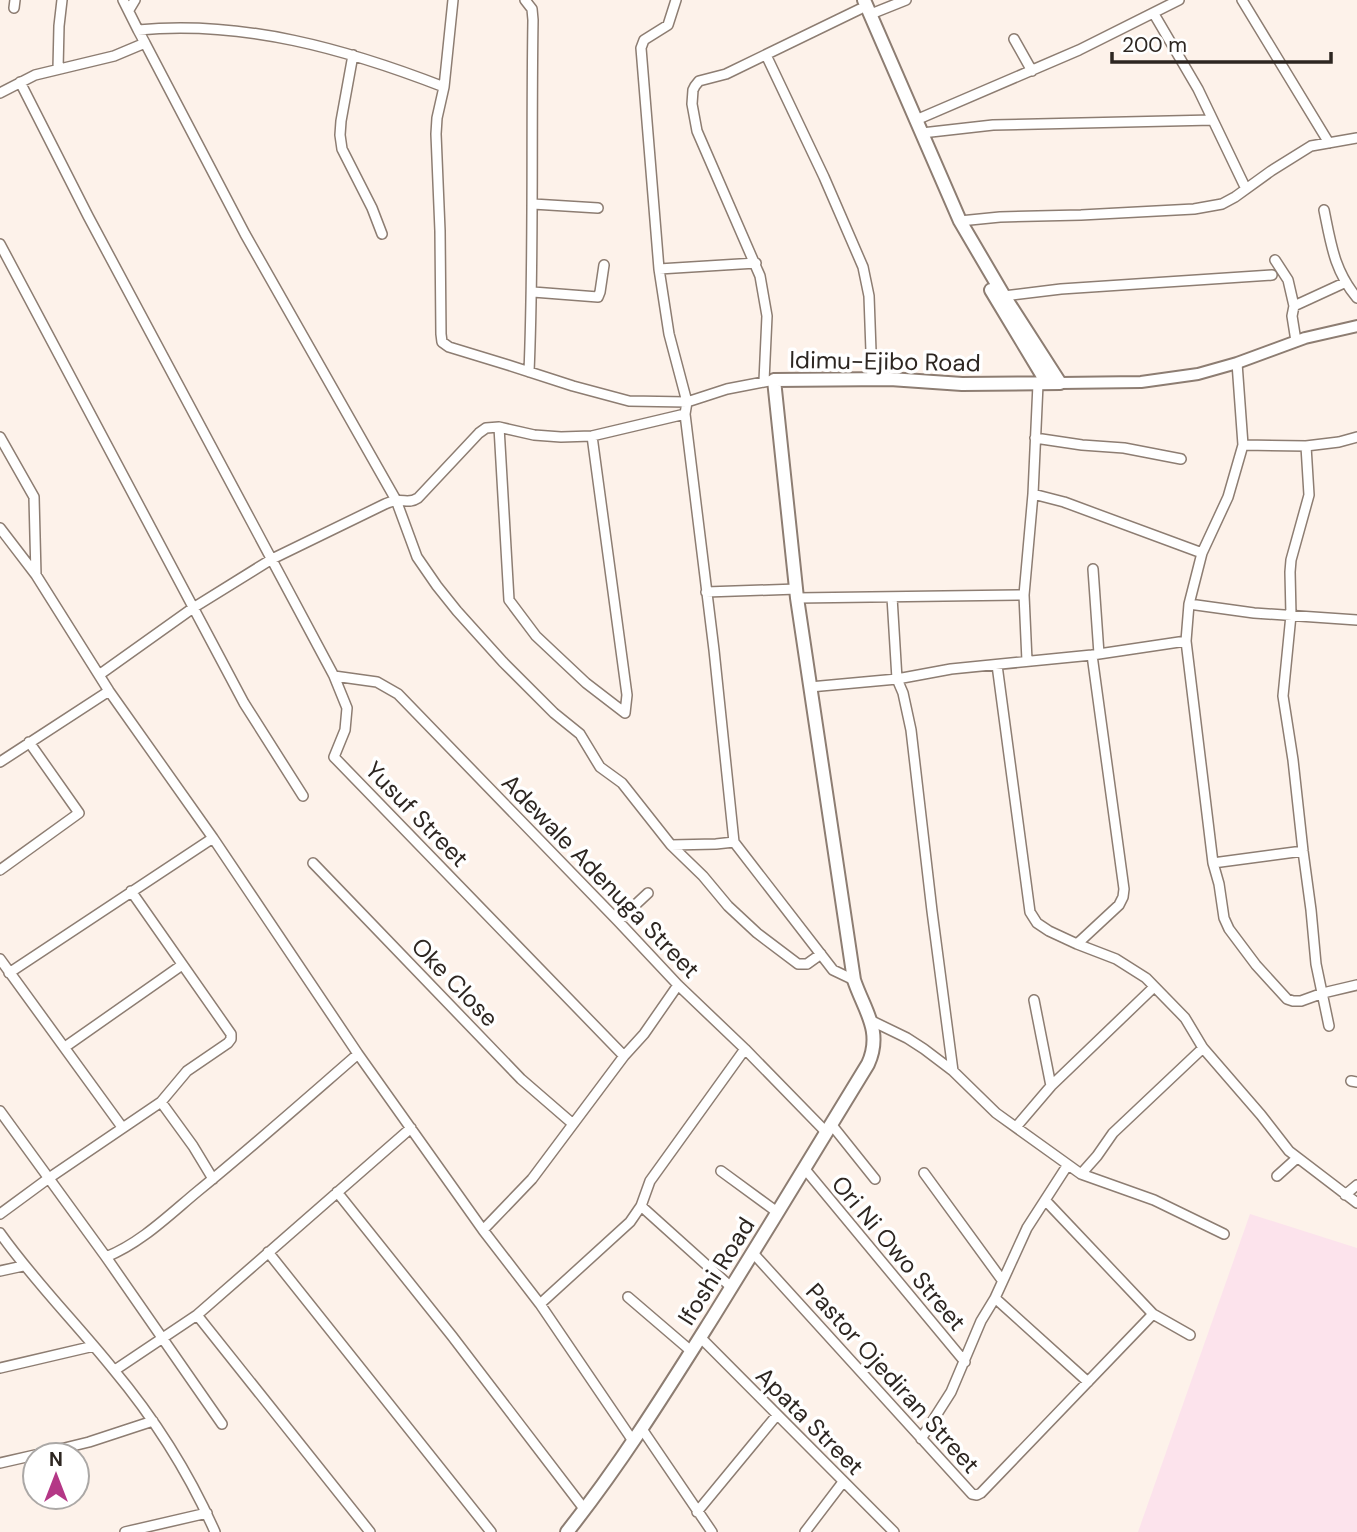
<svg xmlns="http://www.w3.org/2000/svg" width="1357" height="1532" font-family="'DM Sans',sans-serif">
  <rect width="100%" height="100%" fill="#fdf2ea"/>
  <!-- industrial -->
  <path fill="#fce3ec" d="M 1250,1214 L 1357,1248 L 1357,1532 L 1138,1532 Z"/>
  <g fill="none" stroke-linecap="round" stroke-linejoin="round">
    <!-- minor casing -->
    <g stroke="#8d7d72" stroke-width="12">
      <path id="minor" d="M 123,0 L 138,30 C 244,20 346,49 444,87
        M 453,0 L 444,87 L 437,118 L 436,134 L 440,231 L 441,334 L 442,342 L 449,347 L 508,365 L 573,386 L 629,401 L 687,402 L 727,389 L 774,380
        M 525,0 L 532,9 L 533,20 C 531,138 534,255 529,372
        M 1242,0 L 1329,143
        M 14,8 L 15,0
        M 129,10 L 135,0
        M 871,14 L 906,0
        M 1154,14 L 1198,89 L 1246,189
        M 1014,39 L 1032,71
        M 145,43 L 245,234 L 396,500 L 417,557 L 437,586 L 457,611 L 503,662 L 554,713 L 580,734 L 600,767 L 622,783 L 671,845 L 716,844 L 734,842 L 833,970 L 854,980
        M 353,55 L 341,121 L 340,135 L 342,149 L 372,208 L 382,234
        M 766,55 L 824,177 L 863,267 L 869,296 L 872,379
        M 58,69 L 59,26 L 62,0
        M 20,82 L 88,216 L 334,676 L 347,708 L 345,730 L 334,757 L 624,1056
        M 0,93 L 35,75 L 114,56 L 145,43 L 138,30
        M 916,120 L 1079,50 L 1179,0
        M 922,133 L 993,125 L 1213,120
        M 533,204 L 598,208
        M 1324,210 C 1331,244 1334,270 1357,298
        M 960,221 L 1000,217 L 1081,215 L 1194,209 L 1222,204 L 1235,197 L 1271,171 L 1311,146 L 1357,138
        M 0,244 L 244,703 L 303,796
        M 1275,260 L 1288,280 L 1294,306
        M 659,269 L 756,263
        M 533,292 L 598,297 L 600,292 L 604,265
        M 1004,296 L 1061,289 L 1272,275
        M 1296,341 L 1292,316 L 1294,306 L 1344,283
        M 764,381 L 767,316 L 760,276 L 697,131 L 692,104 L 693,90 L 695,86 L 699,81 L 726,74 L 860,9
        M 685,414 L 714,650 L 734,842
        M 499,427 L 509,600 L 536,636 L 586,683 L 625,713
        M 592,436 L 627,695 L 625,713
        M 0,437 L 34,497 L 36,575
        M 1035,438 L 1082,445 L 1124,448 L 1181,459
        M 1243,445 L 1306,446 L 1309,495 L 1291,560 L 1290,572 L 1291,615 L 1283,696 L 1293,760 L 1303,851 L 1311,910 L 1316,964 L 1329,1026
        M 1306,446 L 1339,442 L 1357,437
        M 1033,494 L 1064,502 L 1202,553
        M 0,528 L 36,575 L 109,691 L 213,838 L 358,1054 L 483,1230 L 540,1304 L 633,1441
        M 1093,569 L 1099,654
        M 706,592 L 797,589
        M 892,597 L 897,679 L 903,693 L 911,730 L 932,911 L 953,1071
        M 797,598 L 1024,595
        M 1189,604 L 1254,613 L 1357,620
        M 1186,641 L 1213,863 L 1219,884 L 1224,918 L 1229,929 L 1256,965 L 1287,999 L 1293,1001 L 1301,1001 L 1323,993 L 1357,985
        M 1027,661 L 1024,595 L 1033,494 L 1038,384
        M 997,665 L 1030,912 L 1037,923 L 1049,931 L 1077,944 L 1116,959 L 1146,978 L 1185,1018 L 1203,1048 L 1261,1115 L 1289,1151 L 1357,1203
        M 99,675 L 193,608 L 272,559 L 385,504 C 388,503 391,501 395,501 C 404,499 409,504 418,498 L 479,433 L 486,428 L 499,427 L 534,435 L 561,437 L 592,436 L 685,414 L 687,402 L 669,334 L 659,269 L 641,48 L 644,40 L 668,25 L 676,0
        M 334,676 L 377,682 L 398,694 L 618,921 L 678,985 L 745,1049 L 826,1132
        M 810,687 L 897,679 L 951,669 L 1092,655 L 1186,641 L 1189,604 L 1202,553 L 1228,497 L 1243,445 L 1237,363
        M 0,762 L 109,691
        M 671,845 L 703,876 L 728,906 L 757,933 L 798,964 L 807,964 L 821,954
        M 313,863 L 521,1079 L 573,1124
        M 1213,863 L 1303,851
        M 0,870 L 79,813 L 29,742
        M 618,921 L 648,893
        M 1077,944 L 1119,905 L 1123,897 L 1124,889 L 1092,655
        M 0,959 L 122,1127
        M 9,973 L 213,838
        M 1034,1000 L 1051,1086
        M 872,1021 L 907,1038 L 924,1049 L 953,1071 L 996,1113 L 1081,1174 L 1154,1200 L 1224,1234
        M 65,1047 L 182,965
        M 1351,1081 L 1357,1082
        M 161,1102 L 193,1146 L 213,1179
        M 0,1111 L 106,1257 L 222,1424
        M 831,1124 L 875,1179
        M 1016,1127 L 1051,1086 L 1154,987
        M 804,1168 L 965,1362
        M 721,1171 L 777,1212
        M 924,1173 L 1002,1280
        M 1081,1174 L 1097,1156 L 1113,1133 L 1203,1048
        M 1277,1176 L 1297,1158
        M 337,1192 L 452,1336 L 585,1510
        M 1345,1195 L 1357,1185
        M 1045,1200 L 1153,1314 L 1190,1335
        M 641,1206 L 731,1287
        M 0,1214 L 49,1178 L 161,1102 L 187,1071 L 228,1043 L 231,1039 L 231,1034 L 131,891
        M 483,1230 L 532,1179 L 624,1056 L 644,1034 L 678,985
        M 0,1233 C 34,1281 76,1323 113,1369 C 154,1418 189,1473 215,1532
        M 268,1252 L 491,1532
        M 753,1253 L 972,1494 L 977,1495 L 981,1493 L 1153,1314
        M 106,1257 C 141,1243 169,1215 198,1191 C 252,1147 305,1100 358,1054
        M 0,1271 L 23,1266
        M 628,1297 L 691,1351
        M 995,1298 L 1088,1382
        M 540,1304 L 630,1222 L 641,1206 L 650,1181 L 745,1049
        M 197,1315 L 370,1532
        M 700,1337 L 894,1532
        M 0,1368 L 94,1346
        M 115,1370 L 197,1315 L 411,1128
        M 642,1429 L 712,1532
        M 921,1439 L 951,1392 L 981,1321 L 995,1298 L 1027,1228 L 1067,1166
        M 36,1455 L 89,1442 L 153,1421
        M 0,1463 L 35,1455
        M 697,1512 L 777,1415
        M 125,1532 L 207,1513
        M 805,1532 L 843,1482"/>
    </g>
    <!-- tertiary casing -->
    <g stroke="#8d7d72" stroke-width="14">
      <path id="tertiary" d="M 1060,383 L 1141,382 L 1198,374 L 1237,363 L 1305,338 L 1357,326"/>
    </g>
    <!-- secondary casing -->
    <g stroke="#8d7d72" stroke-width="16">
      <path id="secondary" d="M 864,0 L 960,221 L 1004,296 L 1060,383
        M 991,290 L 1047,383
        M 567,1532 C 621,1464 667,1390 713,1317 C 765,1233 817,1148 868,1064 C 883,1031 864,1010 854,980 L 797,598 L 774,380 L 890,379 L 962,384 L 1060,383"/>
    </g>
    <!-- minor -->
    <use href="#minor" stroke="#fff" stroke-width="9"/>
    <!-- tertiary -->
    <use href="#tertiary" stroke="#fff" stroke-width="10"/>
    <!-- secondary -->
    <use href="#secondary" stroke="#fff" stroke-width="12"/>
  </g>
  <g text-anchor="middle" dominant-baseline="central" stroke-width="7" stroke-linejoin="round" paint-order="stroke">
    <!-- street labels -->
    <g font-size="24" fill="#2d2621" stroke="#fff">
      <text transform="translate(885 361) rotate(1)">Idimu-Ejibo Road</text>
      <text transform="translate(417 814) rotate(46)">Yusuf Street</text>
      <text transform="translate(601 876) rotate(46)">Adewale Adenuga Street</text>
      <text transform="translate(455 982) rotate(46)">Oke Close</text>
      <text transform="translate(899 1253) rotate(50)">Ori Ni Owo Street</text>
      <text transform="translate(716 1271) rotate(-58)">Ifoshi Road</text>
      <text transform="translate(893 1378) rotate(48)">Pastor Ojediran Street</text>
      <text transform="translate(810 1421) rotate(45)">Apata Street</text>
    </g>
  </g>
  <!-- north arrow -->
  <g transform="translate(56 1476)"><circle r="33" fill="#ffffff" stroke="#aba8a6" stroke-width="2"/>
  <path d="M0-5L12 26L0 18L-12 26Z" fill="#b43786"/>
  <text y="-10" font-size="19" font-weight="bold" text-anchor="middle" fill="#2d2621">N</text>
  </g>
  <!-- scale -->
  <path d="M1112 52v10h219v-10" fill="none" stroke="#2d2621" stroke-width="3.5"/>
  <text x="1122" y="52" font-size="21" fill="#2d2621" stroke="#ffffff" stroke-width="5" paint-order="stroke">200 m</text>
</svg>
